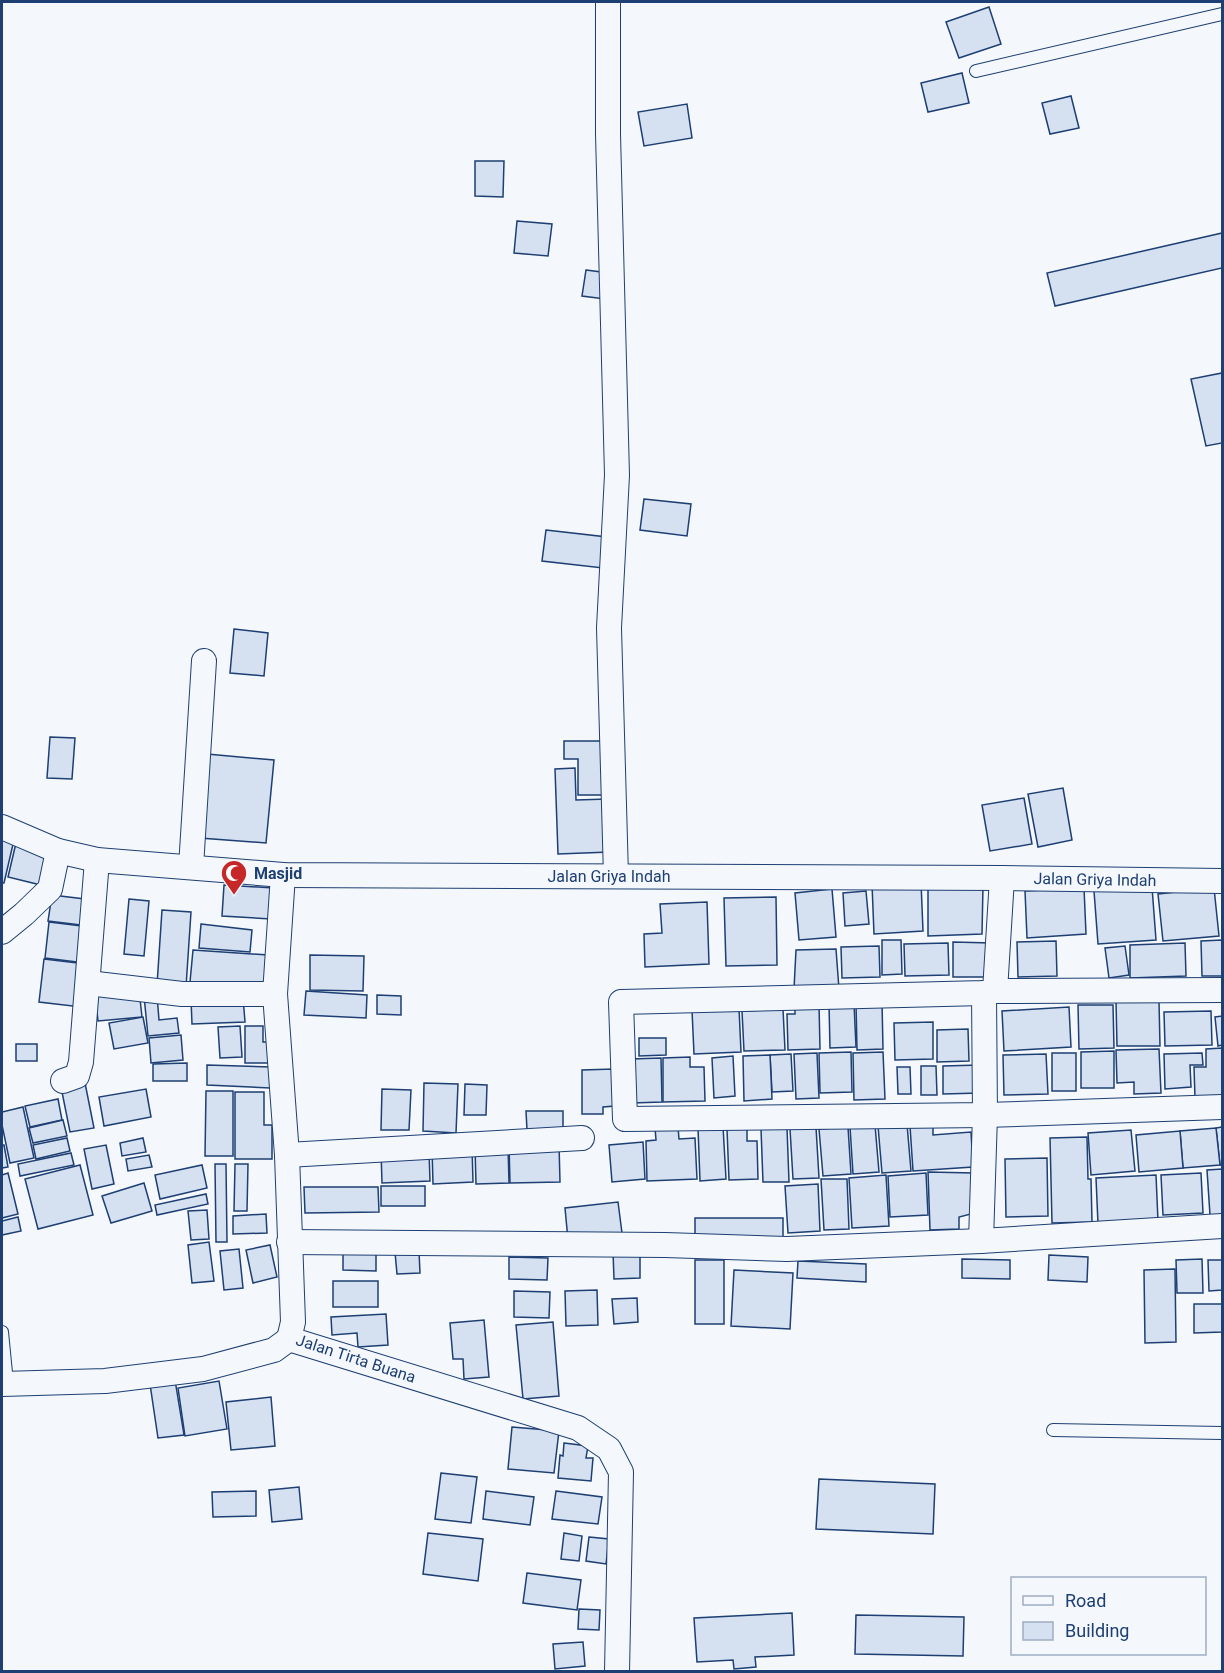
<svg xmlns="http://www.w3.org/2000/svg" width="1224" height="1673" viewBox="0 0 1224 1673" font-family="Roboto,sans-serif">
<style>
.building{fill:#d5e0f0;stroke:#1d3f73;stroke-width:1.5}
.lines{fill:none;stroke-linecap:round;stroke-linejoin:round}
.lane-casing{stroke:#1d3f73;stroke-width:14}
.street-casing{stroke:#1d3f73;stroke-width:26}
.lane{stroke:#f4f7fb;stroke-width:12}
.street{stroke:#f4f7fb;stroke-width:24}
.labels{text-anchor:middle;stroke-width:4.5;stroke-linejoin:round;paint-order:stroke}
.poi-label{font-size:16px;font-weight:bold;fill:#1d3f73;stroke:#f4f7fb;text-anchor:start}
.street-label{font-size:16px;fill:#1d3f73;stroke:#f4f7fb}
</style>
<rect width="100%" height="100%" fill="#f4f7fb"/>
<g class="building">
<polygon points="989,7 1001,44 959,58 946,22"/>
<polygon points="962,73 969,103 928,112 921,83"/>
<polygon points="1071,96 1079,128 1050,134 1042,103"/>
<polygon points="687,104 692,138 644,146 638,112"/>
<polygon points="475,161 504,161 503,197 475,196"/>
<polygon points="517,221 552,224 548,256 514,253"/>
<polygon points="1222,233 1222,268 1055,306 1047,273"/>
<polygon points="586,270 609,273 605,299 582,296"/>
<polygon points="1222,373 1222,443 1206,446 1191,379"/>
<polygon points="644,499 691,504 687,536 640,530"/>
<polygon points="546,530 607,537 603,568 542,561"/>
<polygon points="234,629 268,633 264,676 230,673"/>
<polygon points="50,737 75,738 72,779 47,778"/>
<polygon points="564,741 610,741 610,795 578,795 578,759 564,759"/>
<polygon points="207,754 274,760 266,843 200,838"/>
<polygon points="575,768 576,800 608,799 610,852 558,854 555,769"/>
<polygon points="1063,788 1072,840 1038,847 1028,794"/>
<polygon points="1024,798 1032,844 990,851 982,805"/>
<polygon points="2,837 14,840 4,883 2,883"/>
<polygon points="16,843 53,851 45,886 8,877"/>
<polygon points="921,882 923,931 874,934 872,884"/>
<polygon points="224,885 274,888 271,919 222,916"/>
<polygon points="983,886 982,934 928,936 928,887"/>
<polygon points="1152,887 1156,940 1098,944 1094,891"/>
<polygon points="1084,888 1086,934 1027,938 1025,891"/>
<polygon points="1214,888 1219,936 1163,941 1158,894"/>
<polygon points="832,889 836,937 799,940 795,893"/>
<polygon points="866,891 869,924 845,926 843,893"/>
<polygon points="52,895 93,900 89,926 48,921"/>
<polygon points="776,897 777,965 726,966 724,898"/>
<polygon points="129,899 149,901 144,956 124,954"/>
<polygon points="707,902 709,964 645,967 644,934 662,933 660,904"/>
<polygon points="162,910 191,912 186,987 157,985"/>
<polygon points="49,922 90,927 85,963 45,958"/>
<polygon points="201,924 252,930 250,952 199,948"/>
<polygon points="882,940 901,940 902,974 882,975"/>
<polygon points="1222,940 1222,976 1202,976 1201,941"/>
<polygon points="1056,941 1057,976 1018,977 1017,942"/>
<polygon points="953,942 991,943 991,977 953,977"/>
<polygon points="948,943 949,975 905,976 904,944"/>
<polygon points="1185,943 1186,976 1130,978 1130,945"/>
<polygon points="879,946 880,977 842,978 841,947"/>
<polygon points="1125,946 1129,975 1109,978 1105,948"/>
<polygon points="836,949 839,989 794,989 796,950"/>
<polygon points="193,950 268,955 266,988 190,982"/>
<polygon points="310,955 364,956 363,991 310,990"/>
<polygon points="44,959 86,964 81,1007 39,1002"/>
<polygon points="139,990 142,1017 98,1021 95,994"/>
<polygon points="306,991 367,995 366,1018 304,1015"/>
<polygon points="157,995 159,1020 177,1018 179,1033 148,1036 144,996"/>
<polygon points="377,995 401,996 401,1015 377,1014"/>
<polygon points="243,997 245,1022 192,1024 191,999"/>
<polygon points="1116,1001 1159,1001 1160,1046 1117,1046"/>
<polygon points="882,1002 883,1049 857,1050 856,1003"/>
<polygon points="854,1003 856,1047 830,1048 829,1004"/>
<polygon points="819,1004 820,1049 788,1050 787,1014 795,1014 795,1005"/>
<polygon points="1078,1005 1113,1005 1114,1048 1079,1049"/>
<polygon points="1069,1007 1071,1047 1004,1051 1002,1011"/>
<polygon points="739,1008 741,1052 694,1054 692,1010"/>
<polygon points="783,1009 785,1050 744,1051 742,1011"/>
<polygon points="1211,1011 1212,1045 1165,1046 1164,1012"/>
<polygon points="1222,1016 1222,1045 1218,1046 1215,1017"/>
<polygon points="143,1017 148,1043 114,1049 109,1023"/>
<polygon points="933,1022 933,1059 895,1060 894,1023"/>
<polygon points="240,1026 242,1057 220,1058 218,1027"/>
<polygon points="245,1026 263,1026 263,1042 268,1042 269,1063 245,1063"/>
<polygon points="968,1029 969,1061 937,1062 937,1030"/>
<polygon points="181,1035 183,1060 151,1063 149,1038"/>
<polygon points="639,1038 666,1038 666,1055 639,1056"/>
<rect x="16" y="1044" width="21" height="17"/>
<polygon points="1222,1048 1222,1097 1195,1098 1194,1067 1206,1067 1206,1049"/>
<polygon points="1159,1049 1161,1093 1134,1094 1134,1082 1117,1083 1116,1050"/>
<polygon points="1114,1051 1114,1088 1081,1088 1081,1052"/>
<polygon points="851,1052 852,1092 820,1093 819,1053"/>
<polygon points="883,1052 885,1099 854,1100 853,1053"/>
<polygon points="817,1053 819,1098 796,1099 794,1054"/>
<rect x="1052" y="1053" width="24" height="38"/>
<polygon points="1202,1053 1203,1065 1190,1065 1191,1087 1165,1089 1164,1054"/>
<polygon points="791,1054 793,1091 772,1092 770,1055"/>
<polygon points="1046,1054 1048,1094 1004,1095 1003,1055"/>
<polygon points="770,1055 772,1099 744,1101 743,1056"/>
<polygon points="733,1056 735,1096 714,1098 712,1058"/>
<polygon points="690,1057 690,1067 704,1067 705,1101 663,1102 663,1058"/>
<polygon points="661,1058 662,1102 632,1103 631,1059"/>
<polygon points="187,1063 187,1081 153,1081 153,1064"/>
<polygon points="207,1065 271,1067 270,1088 207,1085"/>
<polygon points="980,1065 980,1093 943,1094 943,1066"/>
<polygon points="921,1066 936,1066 937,1095 921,1095"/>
<polygon points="897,1067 910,1067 911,1094 898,1094"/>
<polygon points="614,1069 615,1106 603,1107 603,1114 582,1114 582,1070"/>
<polygon points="85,1083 94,1128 70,1132 61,1087"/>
<polygon points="424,1083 458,1084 456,1133 423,1131"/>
<polygon points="465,1084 487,1085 486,1115 464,1115"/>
<polygon points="146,1089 151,1117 104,1126 99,1097"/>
<polygon points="382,1089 411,1090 409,1130 381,1130"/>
<polygon points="206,1091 233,1091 233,1156 205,1156"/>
<polygon points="235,1092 264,1092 264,1125 272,1125 272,1159 235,1159"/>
<polygon points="58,1099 62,1120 30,1127 25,1106"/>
<polygon points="23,1107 34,1158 10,1163 2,1125 2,1112"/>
<polygon points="526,1111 563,1111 563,1129 527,1130"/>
<polygon points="63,1120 67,1136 33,1143 29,1128"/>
<polygon points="907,1124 911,1171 882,1173 878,1126"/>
<polygon points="875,1125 879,1172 853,1174 850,1127"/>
<polygon points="933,1125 933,1135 971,1132 973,1167 913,1171 910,1126"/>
<polygon points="723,1126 726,1179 700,1181 698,1128"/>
<polygon points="678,1127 679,1139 695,1138 697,1179 647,1181 646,1141 656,1140 655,1128"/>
<polygon points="816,1127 819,1178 793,1179 790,1129"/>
<polygon points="848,1127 851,1174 823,1176 819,1129"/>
<polygon points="1222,1127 1222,1165 1220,1165 1216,1128"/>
<polygon points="747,1128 747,1141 757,1141 758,1179 729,1180 727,1129"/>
<polygon points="787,1128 789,1182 763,1182 761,1129"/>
<polygon points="1216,1128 1220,1165 1183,1168 1180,1131"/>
<polygon points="1131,1130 1135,1171 1091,1175 1088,1133"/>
<polygon points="1180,1131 1183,1168 1139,1172 1136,1135"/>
<polygon points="1087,1137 1088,1179 1091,1179 1092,1222 1052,1223 1050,1138"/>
<polygon points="67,1138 70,1151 36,1159 33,1145"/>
<polygon points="143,1138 146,1152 122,1156 120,1143"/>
<polygon points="643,1142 645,1179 612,1182 609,1145"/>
<polygon points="559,1144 560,1182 510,1183 509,1145"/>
<polygon points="2,1145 4,1145 8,1167 2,1168"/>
<polygon points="106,1145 114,1184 92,1189 84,1149"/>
<polygon points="508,1146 509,1183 476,1184 475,1147"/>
<polygon points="472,1147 473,1182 433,1184 432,1149"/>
<polygon points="429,1151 430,1181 382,1183 381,1152"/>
<polygon points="71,1153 74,1165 20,1176 18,1164"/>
<polygon points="149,1155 152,1167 128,1171 126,1159"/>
<polygon points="1047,1158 1048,1216 1006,1217 1005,1159"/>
<polygon points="215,1164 226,1164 227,1242 216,1242"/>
<polygon points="235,1164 248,1164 247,1211 234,1211"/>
<polygon points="80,1165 93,1215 38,1229 25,1179"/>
<polygon points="202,1165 207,1188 160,1199 155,1175"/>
<polygon points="1222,1169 1222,1215 1210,1215 1207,1170"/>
<polygon points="928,1172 974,1173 971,1214 959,1217 959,1229 930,1230"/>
<polygon points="8,1173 18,1214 2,1218 2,1175"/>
<polygon points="926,1173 928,1215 890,1217 888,1176"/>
<polygon points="1201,1173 1203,1213 1163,1215 1161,1175"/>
<polygon points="886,1175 889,1226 852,1228 849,1178"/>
<polygon points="1156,1175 1158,1221 1098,1224 1096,1178"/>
<polygon points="821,1179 847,1179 849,1229 824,1230"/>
<polygon points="144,1183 152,1211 111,1223 102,1196"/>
<polygon points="818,1184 820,1231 788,1233 785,1186"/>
<rect x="381" y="1186" width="44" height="20"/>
<polygon points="304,1187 378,1187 379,1212 305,1213"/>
<polygon points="206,1194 208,1204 157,1215 155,1205"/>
<polygon points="618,1202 622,1233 568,1240 565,1208"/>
<polygon points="207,1210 209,1239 191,1240 188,1211"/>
<polygon points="266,1214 267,1233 233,1234 233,1216"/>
<polygon points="18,1217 21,1231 2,1235 2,1221"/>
<polygon points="695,1218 783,1218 783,1239 695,1238"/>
<polygon points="209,1242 214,1281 192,1283 188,1245"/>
<polygon points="270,1245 277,1277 253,1283 246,1250"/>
<polygon points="239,1249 243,1288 224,1290 220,1251"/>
<polygon points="343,1249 376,1249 376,1271 343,1270"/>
<polygon points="419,1251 420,1273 397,1274 395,1252"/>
<polygon points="613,1252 640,1252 640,1278 614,1279"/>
<polygon points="1049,1255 1088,1257 1087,1282 1048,1280"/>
<polygon points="509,1257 548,1258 547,1280 509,1279"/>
<polygon points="962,1259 1010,1260 1010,1279 962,1278"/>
<polygon points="1202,1259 1203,1293 1177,1293 1176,1260"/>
<rect x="695" y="1260" width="29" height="64"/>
<polygon points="1208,1260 1222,1260 1222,1290 1209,1291"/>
<polygon points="798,1261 866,1264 866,1282 797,1278"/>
<polygon points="1175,1269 1176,1342 1145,1343 1144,1270"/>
<polygon points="734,1270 793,1273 790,1329 731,1326"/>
<rect x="333" y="1281" width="45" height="26"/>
<polygon points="597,1290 598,1325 566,1326 565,1291"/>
<polygon points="514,1291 550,1292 549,1318 514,1317"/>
<polygon points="637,1298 638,1322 614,1324 612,1299"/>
<polygon points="1194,1304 1222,1304 1222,1332 1194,1333"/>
<polygon points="386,1314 388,1345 358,1347 357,1333 332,1335 331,1317"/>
<polygon points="484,1320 489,1377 464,1379 463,1359 453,1359 450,1323"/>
<polygon points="553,1322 559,1396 523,1399 516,1325"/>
<polygon points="175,1380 184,1435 158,1438 150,1384"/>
<polygon points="219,1381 227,1429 185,1436 178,1388"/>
<polygon points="271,1397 275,1446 231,1450 226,1402"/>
<polygon points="512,1427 559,1431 554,1473 508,1469"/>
<polygon points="564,1443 588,1446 586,1458 593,1458 591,1481 558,1478 560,1455 563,1456"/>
<polygon points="441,1473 477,1477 471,1523 435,1519"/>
<polygon points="819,1479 935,1484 933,1534 816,1529"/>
<polygon points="299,1487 302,1519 272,1522 269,1490"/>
<polygon points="256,1491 256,1516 213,1517 212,1492"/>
<polygon points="486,1491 534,1497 530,1525 483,1519"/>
<polygon points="556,1491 602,1497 598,1524 552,1519"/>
<polygon points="428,1533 483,1539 478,1581 423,1574"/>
<polygon points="564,1533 582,1536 579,1561 561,1559"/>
<polygon points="589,1537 609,1539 606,1564 586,1561"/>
<polygon points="527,1573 581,1580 577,1610 523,1603"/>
<polygon points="579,1609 600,1610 599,1630 578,1629"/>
<polygon points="792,1613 794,1655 755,1657 756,1667 734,1669 733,1660 697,1662 694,1618"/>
<polygon points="856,1615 964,1617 963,1656 855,1654"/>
<polygon points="583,1642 585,1666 555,1669 553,1644"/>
</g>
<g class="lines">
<g class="lane-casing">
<g id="lane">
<polyline points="976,71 1222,14"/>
<polyline points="2,1332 7,1383"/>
<polyline points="1053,1430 1222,1433"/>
</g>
</g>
<g class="street-casing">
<g id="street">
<polyline points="608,2 608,134 617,475 609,628 616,876"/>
<polyline points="2,827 58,851 97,860 283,875 1002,878 1222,881"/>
<polyline points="191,867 204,661"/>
<polyline points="283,875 275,994 287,1155 293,1322 289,1339 578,1428 609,1449 621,1472 617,1672"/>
<polyline points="2,932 24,914 50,889 58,851"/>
<polyline points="88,983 182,994 275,994"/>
<polyline points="1222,990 995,991 984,993 621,1002 625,1119 985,1115 1222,1107"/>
<polyline points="995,991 1002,878"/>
<polyline points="63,1081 77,1076 81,1062 97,860"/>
<polyline points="287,1155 582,1138"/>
<polyline points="981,1241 985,1115 984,993"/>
<polyline points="289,1242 665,1245 787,1249 981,1241 1222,1226"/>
<polyline points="2,1384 105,1381 203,1369 274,1350 289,1339"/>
</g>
</g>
<use href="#lane" class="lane"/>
<use href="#street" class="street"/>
</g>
<defs>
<g id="mosque-pin" transform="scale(1.35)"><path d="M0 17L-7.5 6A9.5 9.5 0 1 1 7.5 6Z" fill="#c62828" stroke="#f4f7fb"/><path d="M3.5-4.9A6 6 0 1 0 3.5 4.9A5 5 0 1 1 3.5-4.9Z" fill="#fff"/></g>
</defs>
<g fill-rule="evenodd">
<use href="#mosque-pin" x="234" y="873"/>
</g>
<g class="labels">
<g class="poi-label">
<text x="254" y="879">Masjid</text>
</g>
<g class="street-label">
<text x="609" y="882">Jalan Griya Indah</text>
<text transform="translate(1095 879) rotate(1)" y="6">Jalan Griya Indah</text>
<text transform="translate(356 1358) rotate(18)" y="6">Jalan Tirta Buana</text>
</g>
</g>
<rect width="1224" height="1673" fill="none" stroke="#1d3f73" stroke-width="6"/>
<rect x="1011" y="1577" width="195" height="78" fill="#f4f7fb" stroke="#9eadc5" stroke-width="1.5"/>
<rect x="1023" y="1596" width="30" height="9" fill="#f4f7fb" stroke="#9eadc5" stroke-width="1.5"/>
<text x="1065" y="1607" font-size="18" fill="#1d3f73">Road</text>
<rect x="1023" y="1622" width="30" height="18" fill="#d5e0f0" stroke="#9eadc5" stroke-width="1.5"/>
<text x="1065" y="1637" font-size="18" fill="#1d3f73">Building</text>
</svg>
